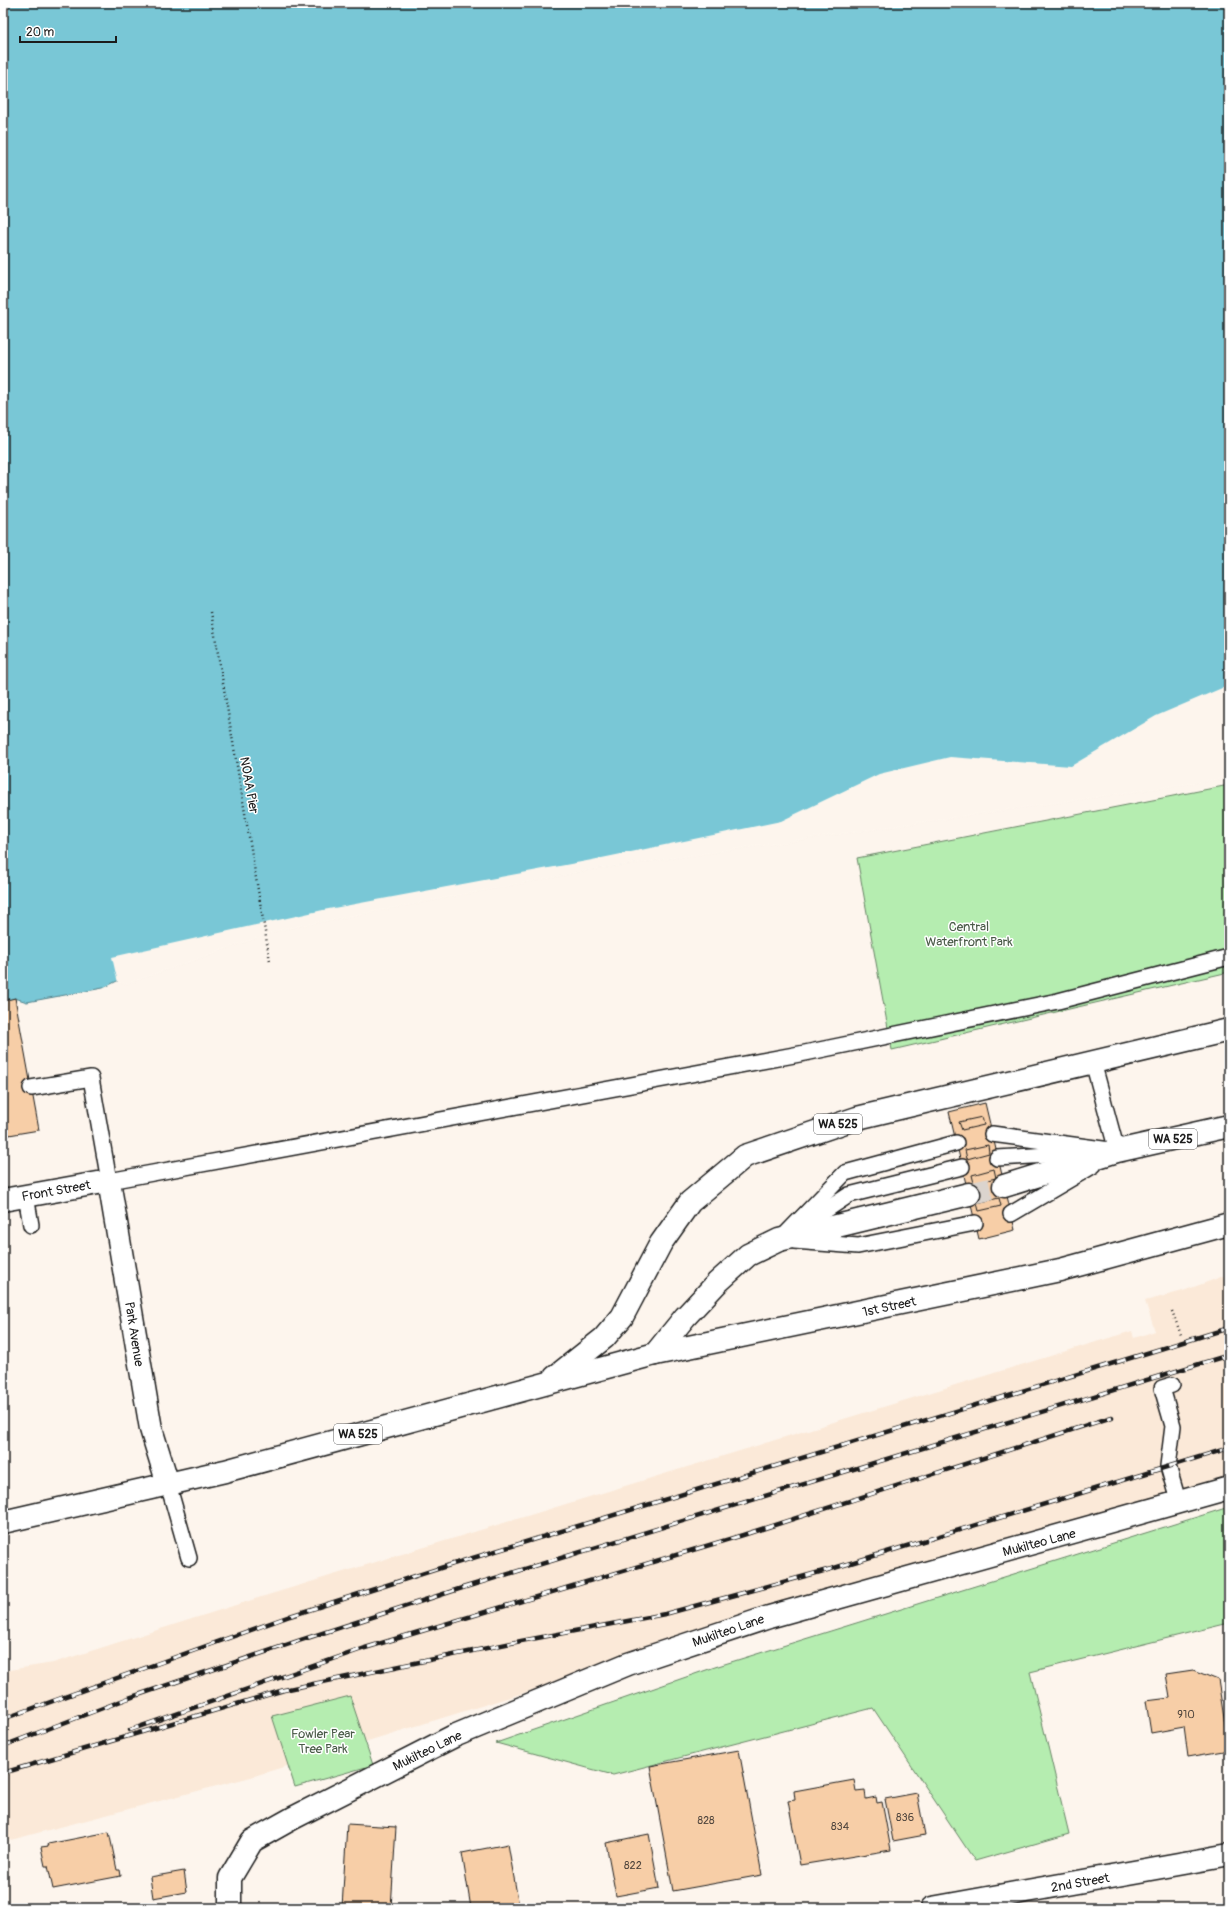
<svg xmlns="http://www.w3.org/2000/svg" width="1232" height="1911" viewBox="0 0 1232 1911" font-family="Pangolin,sans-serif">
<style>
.built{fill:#fbe9d8}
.green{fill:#b5edb0;stroke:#688466}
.water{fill:#79c7d6;stroke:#54838c}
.pier{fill:#fdf5ed}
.building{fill:#f7cea7;stroke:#1c1c1c}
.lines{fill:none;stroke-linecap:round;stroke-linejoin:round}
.primary-tunnel{stroke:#dbd4ce;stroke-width:22;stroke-dasharray:22 11;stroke-linecap:butt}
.service-casing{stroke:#1c1c1c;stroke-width:18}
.minor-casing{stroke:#1c1c1c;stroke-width:25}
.primary-casing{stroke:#1c1c1c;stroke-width:25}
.path{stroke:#1c1c1c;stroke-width:2.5;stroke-dasharray:1 3;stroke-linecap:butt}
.service{stroke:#fff;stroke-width:15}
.minor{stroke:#fff;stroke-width:22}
.primary{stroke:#fff;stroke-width:22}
.rail-casing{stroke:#1c1c1c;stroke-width:4.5}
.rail{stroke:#fff;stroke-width:3;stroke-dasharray:9;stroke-linecap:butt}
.labels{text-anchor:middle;stroke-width:3;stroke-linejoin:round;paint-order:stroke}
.number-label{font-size:11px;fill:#53483f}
.shield{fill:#fff;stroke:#606060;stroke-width:1}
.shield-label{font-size:12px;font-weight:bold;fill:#1c1c1c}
.street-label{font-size:13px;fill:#1c1c1c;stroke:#fff}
.park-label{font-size:13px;fill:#4a5b48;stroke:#fff}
</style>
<rect width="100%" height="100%" fill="#fdf5ed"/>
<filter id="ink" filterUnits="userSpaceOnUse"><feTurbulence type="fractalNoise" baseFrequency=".025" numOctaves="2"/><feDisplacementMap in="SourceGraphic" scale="8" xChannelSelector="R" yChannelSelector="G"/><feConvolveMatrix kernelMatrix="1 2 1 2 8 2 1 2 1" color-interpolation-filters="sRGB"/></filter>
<g filter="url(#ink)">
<polygon class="built" points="1229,1274 1229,1475 251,1777 3,1842 3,1671 53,1663 258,1598 1132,1331 1134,1338 1155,1331 1145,1301 1183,1291"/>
<g class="green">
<polygon points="1229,785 1229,972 892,1050 857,858"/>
<polygon points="1229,1507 1229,1623 1030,1672 1069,1834 975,1861 873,1708 613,1775 496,1743 715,1667"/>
<polygon points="350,1696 373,1765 295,1787 272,1716"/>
</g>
<polygon class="water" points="3,3 1229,3 1229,776 591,869 280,928 126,982 117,981 103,988 27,1002 15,998 3,1003"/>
<polygon class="pier" points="1229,685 1229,778 592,870 280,930 127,984 118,983 112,957 323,910 592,860 781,821 879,774 950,757 1071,766 1156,716"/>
<g class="building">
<polygon points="15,998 39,1130 3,1136 3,1001"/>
<polygon points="985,1103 1015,1230 979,1239 949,1112"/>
<polygon points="982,1117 984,1125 962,1130 959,1122"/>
<polygon points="988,1145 989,1153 967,1159 965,1150"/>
<polygon points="994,1169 996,1178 974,1183 972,1175"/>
<polygon points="999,1198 1001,1206 979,1211 977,1203"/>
<polygon points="1193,1670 1218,1680 1229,1750 1188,1757 1184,1727 1151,1733 1146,1701 1170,1698 1166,1674"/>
<polygon points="739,1750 762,1875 673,1891 650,1766"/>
<polygon points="854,1780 856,1791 865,1790 866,1799 876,1797 877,1803 882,1802 891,1850 800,1865 788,1801 795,1800 794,1791"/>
<polygon points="917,1793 925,1835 893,1841 885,1799"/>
<polygon points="347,1824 396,1827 391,1908 342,1908"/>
<polygon points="109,1832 117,1870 120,1870 121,1876 53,1889 48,1866 45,1866 41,1847 49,1846 48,1844"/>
<polygon points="649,1834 659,1888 616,1896 606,1843"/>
<polygon points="508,1844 519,1906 507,1908 471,1908 462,1853"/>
<polygon points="184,1871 187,1892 153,1898 150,1877"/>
</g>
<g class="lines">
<polyline class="primary-tunnel" points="969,1194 1004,1186"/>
<g class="service-casing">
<g id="service">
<polyline points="1093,1062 1117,1151"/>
<polyline points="31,1088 91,1078 109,1181 805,1053 1058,1001 1229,957"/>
<polyline points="992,1134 1110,1150"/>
<polyline points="997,1158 1082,1153"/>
<polyline points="26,1196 31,1225"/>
<polyline points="1011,1214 1094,1165"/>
<polyline points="802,1226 849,1195 962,1167"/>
<polyline points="780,1240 845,1173 956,1143"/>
<polyline points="794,1241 858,1246 975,1223"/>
<polyline points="1172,1385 1162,1388 1173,1426 1168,1466 1179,1504"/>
<polyline points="168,1484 189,1558"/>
</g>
</g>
<g class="minor-casing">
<g id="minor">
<polyline points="3,1200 109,1181 151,1429 168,1484"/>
<polyline points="655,1354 1060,1270 1229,1224"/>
<polyline points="230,1908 230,1878 252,1841 293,1818 454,1736 628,1664 769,1617 1229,1488"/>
<polyline points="932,1908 1229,1855"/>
</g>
</g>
<g class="primary-casing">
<g id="primary">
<polyline points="1004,1186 1117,1151 1229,1126"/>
<polyline points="555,1377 604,1338 622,1317 661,1243 690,1202 745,1156 857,1118 1229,1030"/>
<polyline points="3,1522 225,1471 655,1354 685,1317 717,1283 748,1255 779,1240 969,1194"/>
</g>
</g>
<g class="path">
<polyline points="211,612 270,961"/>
<polyline points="1172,1311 1181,1335"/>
</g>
<use href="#service" class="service"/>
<use href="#minor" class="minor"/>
<use href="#primary" class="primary"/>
<g class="rail-casing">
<g id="rail">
<polyline points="3,1719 290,1616 453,1564 1229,1328"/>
<polyline points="130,1730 365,1648 743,1535 1112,1417"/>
<polyline points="3,1746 129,1698 301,1640 459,1589 1229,1355"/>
<polyline points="3,1773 284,1690 521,1641 665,1614 831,1569 1229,1448"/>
</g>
</g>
<use href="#rail" class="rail"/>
</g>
</g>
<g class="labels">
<g class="number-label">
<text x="1186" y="1718">910</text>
<text x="905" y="1821">836</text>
<text x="706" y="1824">828</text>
<text x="840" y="1830">834</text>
<text x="633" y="1869">822</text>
</g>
<g class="shield">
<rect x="814" y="1114" width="48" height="20" rx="3"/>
<rect x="1149" y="1129" width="48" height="20" rx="3"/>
<rect x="334" y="1424" width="48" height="20" rx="3"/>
</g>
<g class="shield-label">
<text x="838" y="1128">WA 525</text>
<text x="1173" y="1143">WA 525</text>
<text x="358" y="1438">WA 525</text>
</g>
<g class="street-label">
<text transform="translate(250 785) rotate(80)" y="5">NOAA Pier</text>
<text transform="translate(56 1190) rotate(-10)" y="5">Front Street</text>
<text transform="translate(889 1306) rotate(-12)" y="5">1st Street</text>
<text transform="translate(135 1334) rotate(81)" y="5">Park Avenue</text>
<text transform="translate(1039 1542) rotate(-15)" y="5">Mukilteo Lane</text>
<text transform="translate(728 1630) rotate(-19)" y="5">Mukilteo Lane</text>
<text transform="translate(427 1750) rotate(-26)" y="5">Mukilteo Lane</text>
<text transform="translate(1080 1882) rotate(-10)" y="5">2nd Street</text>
</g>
<g class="park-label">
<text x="969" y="931">Central<tspan x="969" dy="15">Waterfront Park</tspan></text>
<text x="323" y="1738">Fowler Pear<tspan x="323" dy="15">Tree Park</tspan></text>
</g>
</g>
<rect width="1232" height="1911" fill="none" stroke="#fff" stroke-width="16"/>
<rect x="8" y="8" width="1216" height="1895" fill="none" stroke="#1c1c1c" stroke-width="1.5" filter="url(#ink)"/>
<path d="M20 36v6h96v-6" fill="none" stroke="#1c1c1c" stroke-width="2"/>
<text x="26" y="36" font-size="12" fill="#1c1c1c" stroke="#ffffff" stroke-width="3" paint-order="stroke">20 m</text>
</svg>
